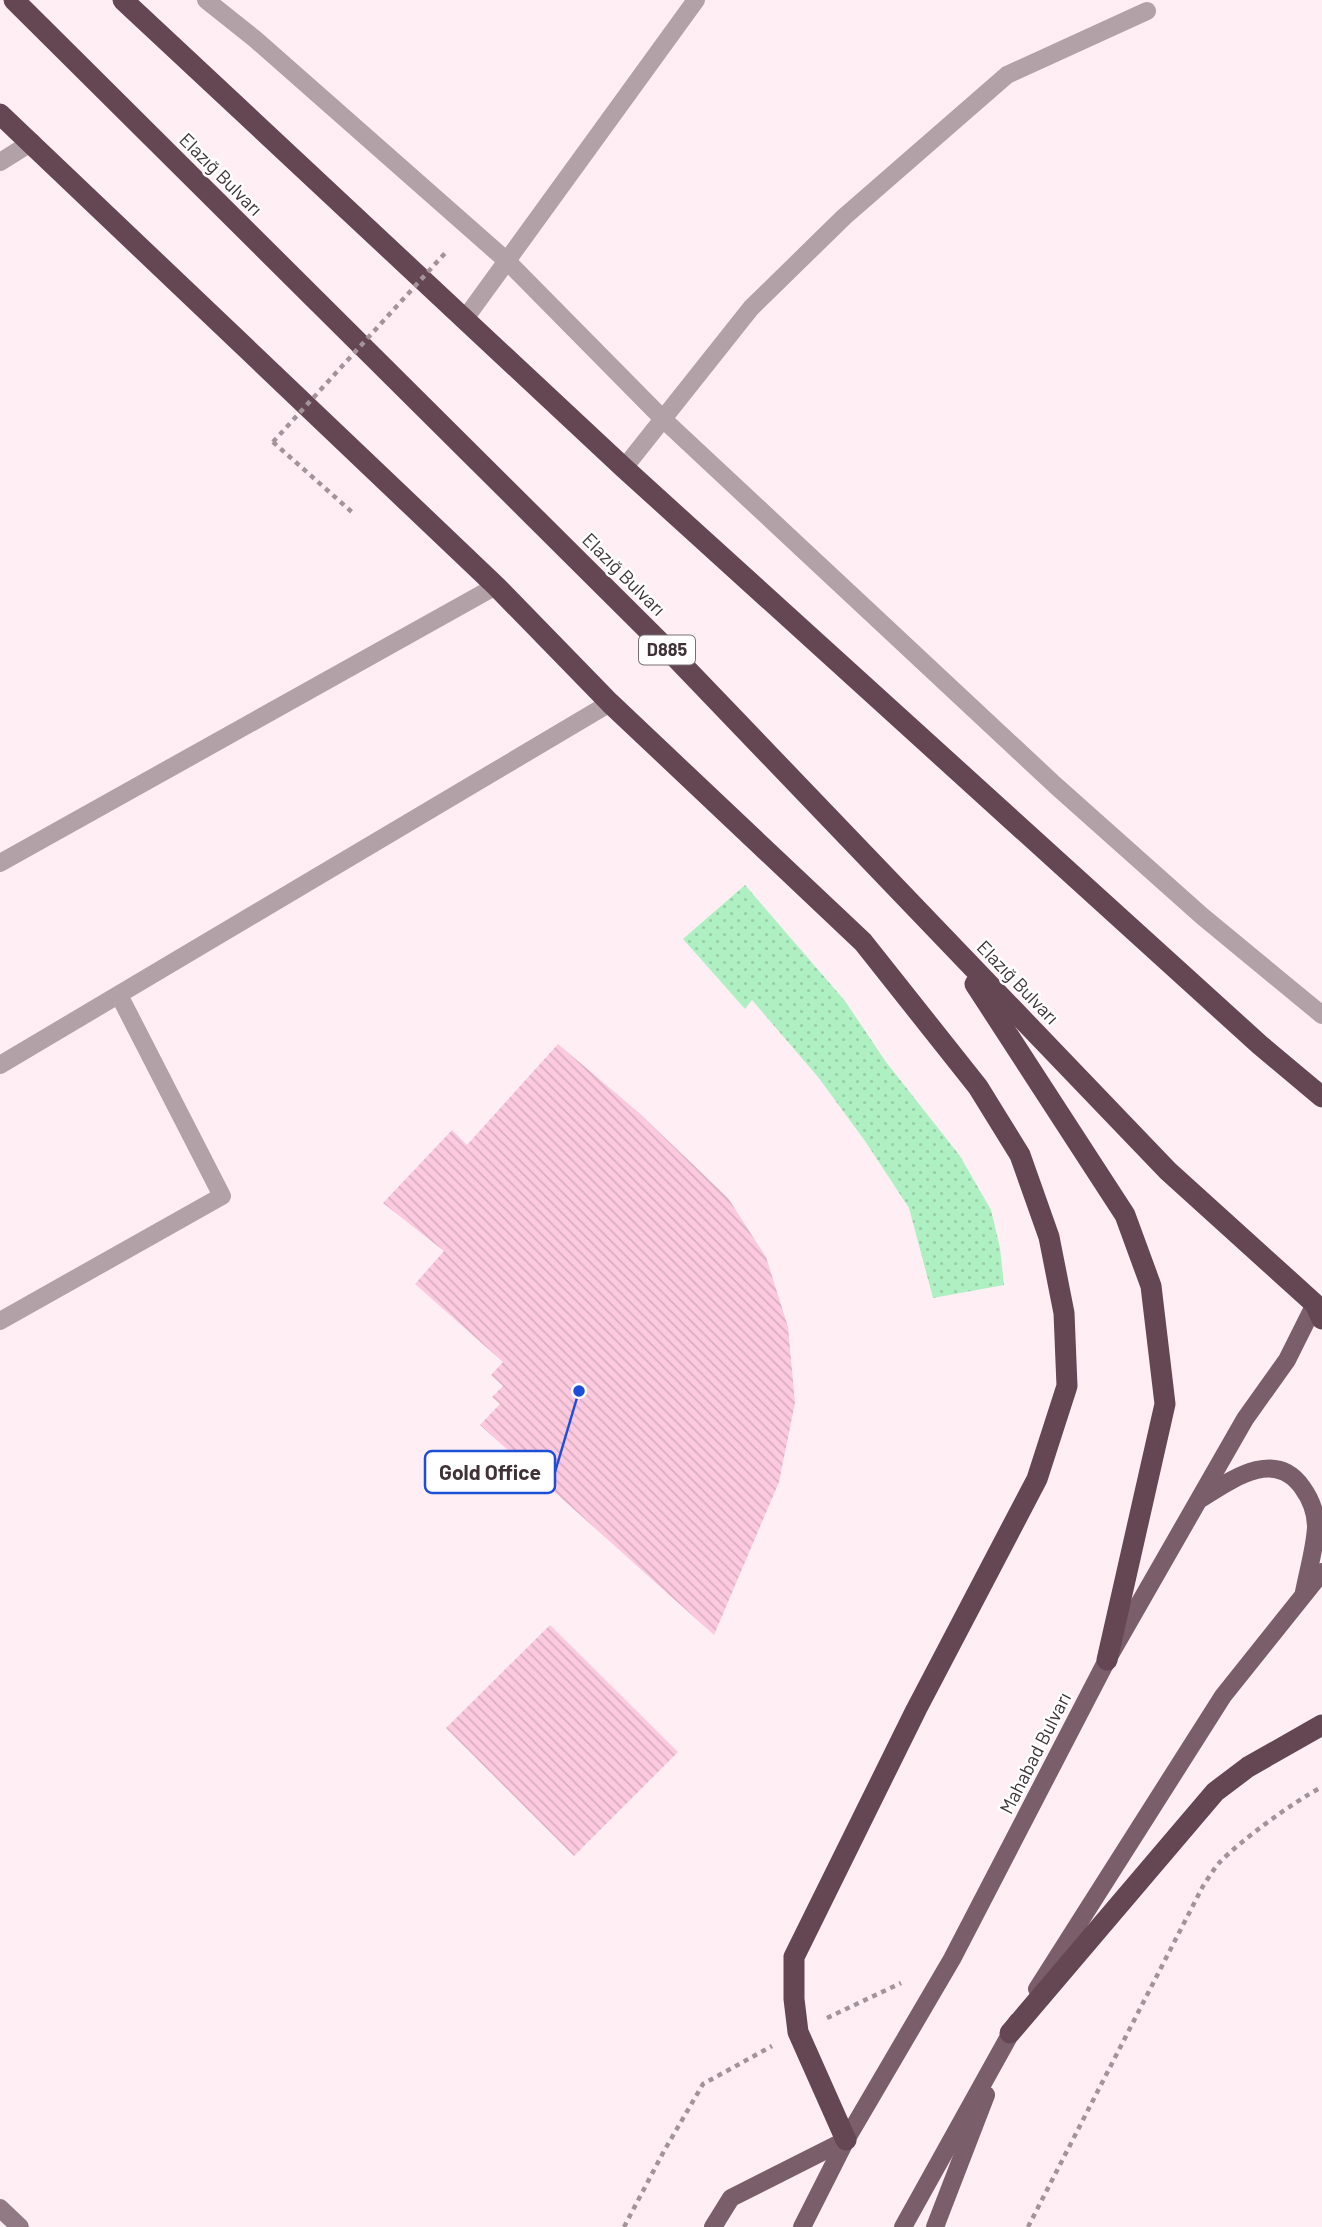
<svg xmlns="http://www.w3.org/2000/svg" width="1322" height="2227" viewBox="0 0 1322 2227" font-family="Barlow,sans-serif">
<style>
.grass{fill:url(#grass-dots)}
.building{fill:url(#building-back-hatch)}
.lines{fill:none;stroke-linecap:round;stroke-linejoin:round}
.path{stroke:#a3949a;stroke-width:4.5;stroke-dasharray:5 5;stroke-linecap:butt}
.lane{stroke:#b2a2a8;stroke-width:18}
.street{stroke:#b2a2a8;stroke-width:18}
.secondary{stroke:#917a84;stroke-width:18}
.primary{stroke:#7a5e6a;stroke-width:18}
.highway{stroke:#654754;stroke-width:21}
.path-bridge{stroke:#a3949a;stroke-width:4.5;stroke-dasharray:5 5;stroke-linecap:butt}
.labels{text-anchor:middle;stroke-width:5;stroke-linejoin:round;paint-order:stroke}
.shield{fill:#fff;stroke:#7a7074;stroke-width:2}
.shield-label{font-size:18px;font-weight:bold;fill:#413238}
.street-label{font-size:19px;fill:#413238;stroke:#fff}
.leader{fill:none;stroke:#1d4ed8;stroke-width:2.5}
.callout-dot{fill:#1d4ed8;stroke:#fff;stroke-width:2.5}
.callout{fill:#fff;stroke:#1d4ed8;stroke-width:2.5}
.callout-label{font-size:21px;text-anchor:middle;font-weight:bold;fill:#413238}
</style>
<defs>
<pattern id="grass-dots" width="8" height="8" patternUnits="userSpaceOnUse" patternTransform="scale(1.75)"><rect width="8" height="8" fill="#aef0c2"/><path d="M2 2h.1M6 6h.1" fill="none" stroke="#97cea7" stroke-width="1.8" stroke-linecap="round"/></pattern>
<pattern id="building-back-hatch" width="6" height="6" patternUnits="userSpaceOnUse" patternTransform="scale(1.75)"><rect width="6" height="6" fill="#fcc9df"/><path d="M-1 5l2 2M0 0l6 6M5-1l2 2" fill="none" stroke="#d9adc0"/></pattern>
</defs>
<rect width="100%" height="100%" fill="#ffeff5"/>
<polygon class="grass" points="745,885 845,1001 886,1062 960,1156 991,1210 1000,1248 1004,1285 933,1298 909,1208 865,1141 818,1077 752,1000 745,1009 683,939"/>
<g class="building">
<polygon points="558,1044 638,1112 728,1198 766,1257 788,1327 795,1403 779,1482 714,1635 480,1425 500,1404 492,1397 503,1386 491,1375 503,1362 415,1284 444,1251 383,1203 452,1130 467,1145"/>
<polygon points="550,1625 678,1752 574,1856 446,1728"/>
</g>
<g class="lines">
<g class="path">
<polyline points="273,442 353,513"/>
<polyline points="827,2018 901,1983"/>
<polyline points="624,2227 664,2151 703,2084 772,2046"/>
<path d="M1028,2227L1203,1886C1208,1879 1213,1870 1219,1863C1241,1840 1293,1802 1322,1787"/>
</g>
<g class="lane">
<polyline points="206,0 255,39 507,261 663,419 1055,785 1202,916 1322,1015"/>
<polyline points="624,468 751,308 844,217 1007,75 1147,11"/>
</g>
<g class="street">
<polyline points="0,162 32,142"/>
<polyline points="464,320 696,0"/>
<polyline points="0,863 496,586"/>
<polyline points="0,1065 610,703"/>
<polyline points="0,1321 222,1196 119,995"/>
</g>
<polyline class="secondary" points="0,2208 20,2227"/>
<g class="primary">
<path d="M1202,1498C1231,1480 1275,1448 1302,1487C1310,1498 1316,1513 1316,1527C1315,1548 1308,1571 1304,1592"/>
<polyline points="1037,1989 1223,1696 1322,1572"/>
<polyline points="713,2227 731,2198 846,2140"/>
<polyline points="802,2227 846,2140 952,1959 1107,1660 1245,1419 1287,1360 1315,1304"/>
<polyline points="903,2227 1017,2022"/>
<polyline points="935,2227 986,2095"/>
</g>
<g class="highway">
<polyline points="14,0 676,658 1168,1171 1315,1304 1322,1319"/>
<polyline points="123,0 624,468 1260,1045 1322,1097"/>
<polyline points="0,114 496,586 610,703 863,942 978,1087 1020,1155 1049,1237 1064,1313 1067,1386 1037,1479 916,1710 794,1957 794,1999 798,2032 846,2140"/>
<polyline points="975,984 1125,1215 1151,1286 1165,1404 1107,1660"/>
<polyline points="1010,2033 1215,1792 1248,1767 1322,1725"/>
</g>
<polyline class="path-bridge" points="273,442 447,251"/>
</g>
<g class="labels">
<rect class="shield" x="639" y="635.5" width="56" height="29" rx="5"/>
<g class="shield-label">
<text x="667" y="656">D885</text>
</g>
<g class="street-label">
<text transform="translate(221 174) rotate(45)" y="7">Elazığ Bulvarı</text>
<text transform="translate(624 574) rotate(45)" y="7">Elazığ Bulvarı</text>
<text transform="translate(1018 982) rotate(46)" y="7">Elazığ Bulvarı</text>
<text transform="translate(1035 1753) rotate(-63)" y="7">Mahabad Bulvarı</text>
</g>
</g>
<path class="leader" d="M579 1391L555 1472"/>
<circle class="callout-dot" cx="579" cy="1391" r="7"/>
<rect class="callout" x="425" y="1451" width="130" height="42" rx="7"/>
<g class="callout-label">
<text x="490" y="1480">Gold Office</text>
</g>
</svg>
